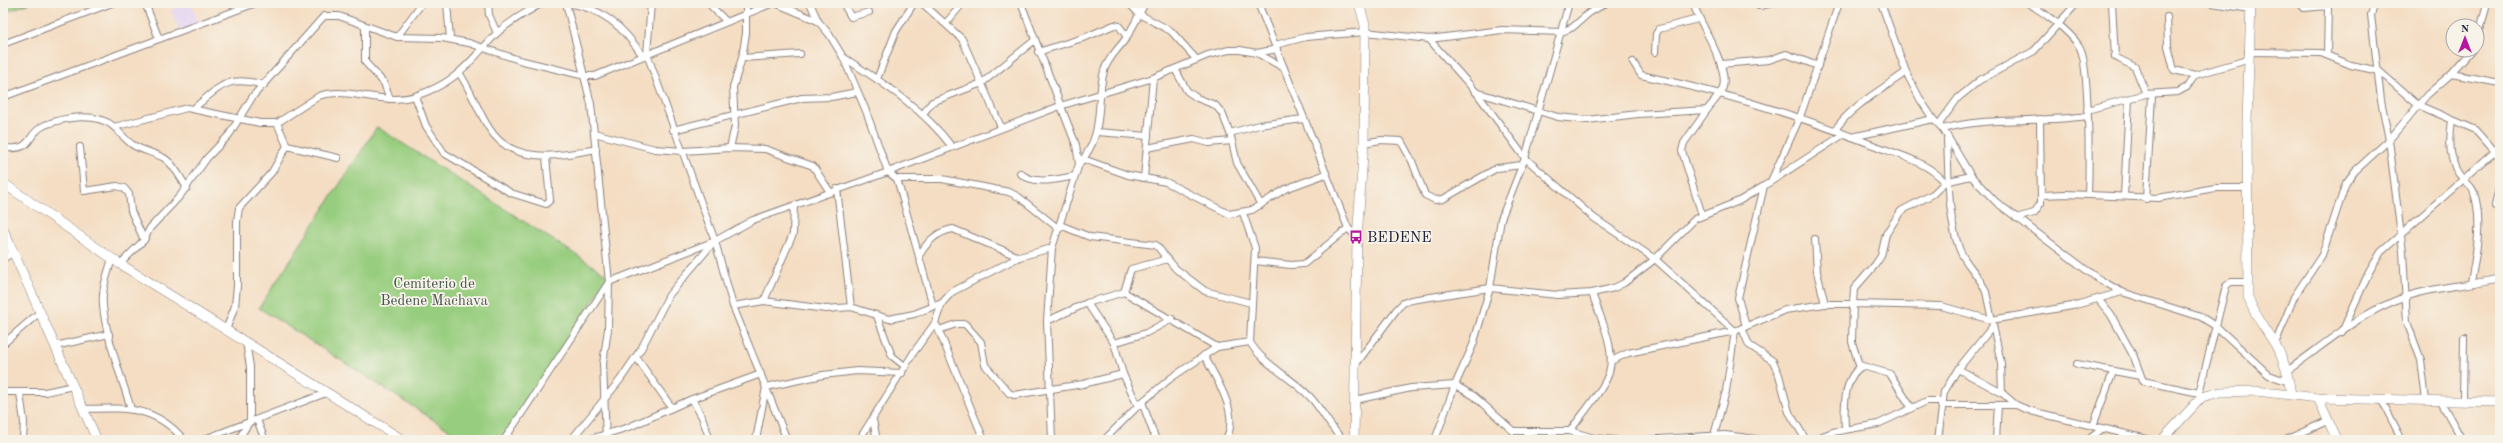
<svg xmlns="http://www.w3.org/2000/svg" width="2503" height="443" viewBox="0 0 2503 443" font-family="'Old Standard TT',serif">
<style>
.built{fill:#e3d3f2}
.green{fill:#97cd7e;stroke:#5c785c}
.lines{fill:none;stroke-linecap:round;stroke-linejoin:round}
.street-casing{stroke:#8b807e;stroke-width:8}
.secondary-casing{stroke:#8b807e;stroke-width:10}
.street{stroke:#fff;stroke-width:6}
.secondary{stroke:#fff;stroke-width:9}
.labels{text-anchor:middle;stroke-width:3.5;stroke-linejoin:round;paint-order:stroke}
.poi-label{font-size:15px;fill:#22223b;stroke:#f7f3e8;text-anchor:start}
.park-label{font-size:15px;fill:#45554f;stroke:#f7f3e8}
</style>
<rect width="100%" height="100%" fill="#f7f3e8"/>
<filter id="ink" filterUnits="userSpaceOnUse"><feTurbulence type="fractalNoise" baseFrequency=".025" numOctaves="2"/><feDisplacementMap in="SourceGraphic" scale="8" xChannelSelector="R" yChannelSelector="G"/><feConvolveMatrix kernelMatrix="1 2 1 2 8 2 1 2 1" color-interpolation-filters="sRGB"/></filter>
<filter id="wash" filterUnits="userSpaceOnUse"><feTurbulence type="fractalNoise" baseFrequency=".012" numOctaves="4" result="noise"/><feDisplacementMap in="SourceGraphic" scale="16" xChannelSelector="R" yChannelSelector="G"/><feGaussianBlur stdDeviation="0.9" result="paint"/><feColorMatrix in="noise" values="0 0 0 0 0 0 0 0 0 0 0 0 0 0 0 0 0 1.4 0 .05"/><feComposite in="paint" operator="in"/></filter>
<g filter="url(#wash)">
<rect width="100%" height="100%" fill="#f4ddc2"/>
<polygon class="built" points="191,3 199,24 179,31 171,10"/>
<g class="green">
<polygon points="3,3 30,3 3,13"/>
<polygon points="377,127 609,276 503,440 465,440 259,308"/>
</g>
</g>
<g filter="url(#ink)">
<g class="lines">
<g class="street-casing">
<g id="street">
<polyline points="145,3 159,39"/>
<polyline points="447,3 450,39"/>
<polyline points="488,3 489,15 497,33"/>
<polyline points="566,3 591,104 609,282 608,329 603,364 606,440"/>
<path d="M566,3C602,7 623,27 643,56"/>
<polyline points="651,3 647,54 715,241 733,306 787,440"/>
<polyline points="708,3 727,22"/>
<polyline points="775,3 818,21"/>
<polyline points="810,3 818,21 829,34 843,57 866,111 888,172 897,179 942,179 1009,192 1019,197 1059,229"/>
<polyline points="843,3 851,17 869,12"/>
<polyline points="922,3 962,39 1001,127"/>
<polyline points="1021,3 1076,145 1079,164"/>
<polyline points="1129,3 1139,14 1171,31 1196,59"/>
<polyline points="1258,3 1348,228 1357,238"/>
<polyline points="1881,3 1906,72 1920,99 1933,119 1943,129 1971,176 1996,202 2097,278 2122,292 2201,317 2217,327 2269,375 2289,382"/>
<path d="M2028,3C2043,12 2070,31 2079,46C2090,62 2089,170 2088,195"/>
<polyline points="2112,3 2115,57 2135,67 2146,94"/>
<polyline points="2212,3 2251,9"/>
<polyline points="2299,3 2303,8 2328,6 2327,55"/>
<polyline points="2375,3 2371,15 2381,100 2389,140 2403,252 2407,322 2421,360 2426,400"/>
<polyline points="1759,6 1774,3"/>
<polyline points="2167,17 2168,46 2174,70 2195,75"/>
<polyline points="946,23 963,3"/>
<polyline points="365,27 365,62 384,83 390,99"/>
<polyline points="397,37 422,3"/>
<polyline points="1429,39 1476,92 1525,158 1594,218 1655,259 1735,331"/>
<polyline points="2477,42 2487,3"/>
<polyline points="3,44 112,3"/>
<polyline points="1275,45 1306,37 1365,32 1429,39 1502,30 1562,32 1573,27 1589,13 1606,3"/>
<polyline points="1038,52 1086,37 1114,25 1119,26 1127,37"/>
<polyline points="1655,52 1656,34 1659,29 1698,19"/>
<polyline points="2248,52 2321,53 2351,65 2379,71 2418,105 2476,130 2500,157"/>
<polyline points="1257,53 1277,49"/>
<path d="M843,57C883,83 923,108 952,147"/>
<polyline points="742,58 800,54"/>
<path d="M1633,62L1641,75C1721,92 1798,115 1873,145C1899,155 1926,161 1945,182"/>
<polyline points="1721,64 1769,60 1786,54 1818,66"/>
<polyline points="1175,69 1187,91 1197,98 1215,105 1222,113 1230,133 1237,163 1261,205"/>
<path d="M460,74C471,91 478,111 489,128C512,166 560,156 596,149"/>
<polyline points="2451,74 2500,83"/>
<polyline points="877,79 896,31 914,3"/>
<path d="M1476,92L1558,117L1587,120L1638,114L1707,110C1712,103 1720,96 1723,87C1729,66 1700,25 1693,3"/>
<polyline points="415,96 426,126 444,153 511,193 546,204 550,200 546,157"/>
<polyline points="3,97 256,3"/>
<path d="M194,108C222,85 227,75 264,85"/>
<polyline points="2087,110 2146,94 2178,92 2187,87 2195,75 2247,60"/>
<polyline points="923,114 932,102 982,83 1035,40"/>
<path d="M2452,120C2449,140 2448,164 2463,179C2468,184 2472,186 2474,193C2483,220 2476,255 2471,282"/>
<polyline points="1939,124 1958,98 1980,80 2034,51 2077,3"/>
<path d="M114,127L187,108L260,123H277L319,96C350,86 383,106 415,96C457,83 468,63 496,34C508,22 527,12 542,3"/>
<path d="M1943,129C1991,116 2039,123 2087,116"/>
<polyline points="673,130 802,98 831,97 857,92"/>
<path d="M1835,130C1851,106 1883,89 1906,72"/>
<polyline points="1097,132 1148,136"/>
<polyline points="594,133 655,149 683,151 730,148 765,149 813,166 830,192"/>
<polyline points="1230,133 1259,125 1303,119"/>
<polyline points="1852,137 1933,119"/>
<path d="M1947,140C1949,175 1947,214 1959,248C1965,265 1980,275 1986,292L2001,363L2002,393"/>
<polyline points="1364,143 1381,140 1401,141 1412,161 1425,195 1435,200 1443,199 1497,168 1522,165"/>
<polyline points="287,146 338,158"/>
<polyline points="80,147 84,191 117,186 124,188 129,194 131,211 144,240"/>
<path d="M3,148C36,151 24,135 45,125C65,117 96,112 113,126C120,132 125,140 133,145C143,151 155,153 164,158C174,164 181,179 187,188"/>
<polyline points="730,148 735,126 733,87 742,58 746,33 746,3"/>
<polyline points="1147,148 1194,139 1209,143 1232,141"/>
<polyline points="1083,159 1128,175 1166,182 1229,214 1252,210 1285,189 1326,174"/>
<path d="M1020,173C1034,186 1058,179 1075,176"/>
<polyline points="1144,178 1153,78"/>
<polyline points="897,179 933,306"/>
<polyline points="1772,179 1800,117 1839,3"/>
<polyline points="837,189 851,307"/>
<polyline points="2042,195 2066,194 2158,198 2215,188 2247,188"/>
<polyline points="2124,196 2129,99"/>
<polyline points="2146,199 2152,95"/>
<polyline points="2495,206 2500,184"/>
<path d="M1243,213L1255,248L1250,342C1261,363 1294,379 1311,398C1321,408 1334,434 1344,440"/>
<polyline points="1702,215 1682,151 1684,143 1707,110"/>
<polyline points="2016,218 2034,213 2041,203 2040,119"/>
<polyline points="1060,225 1090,237 1156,245 1176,269 1205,291 1251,303"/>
<polyline points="1815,239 1817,272 1825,304"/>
<path d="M919,256C927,242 936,232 953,229L1019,257"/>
<path d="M112,258C109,270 104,282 103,294C100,322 123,381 131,409"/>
<polyline points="3,259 14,252"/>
<polyline points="1255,261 1291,265 1304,264 1348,228"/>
<polyline points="120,264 144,240 150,228 180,196 207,158 229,135 253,96 324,16 339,16 397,37 442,38 469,43 519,60 585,76 595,76 773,3"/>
<polyline points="1124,292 1131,269 1168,259"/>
<polyline points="2098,299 2111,315 2134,357 2143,381 2199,393 2202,397"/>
<polyline points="764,301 793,234 794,206"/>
<polyline points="1087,303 1114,343 1123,374 1138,406"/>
<polyline points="733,306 764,301 826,309 851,307 889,319 914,314 942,303"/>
<polyline points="877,316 892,356 906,367"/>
<polyline points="1047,321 1087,303 1124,292 1217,347"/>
<polyline points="937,326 984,440"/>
<polyline points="1746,326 1738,298 1764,186"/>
<polyline points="1742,328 1749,345 1773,361 1779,375 1789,412 1806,440"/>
<polyline points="226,330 235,306 237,286 237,221 239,208 272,172 287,146 277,123"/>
<polyline points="939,330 956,324 965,324 981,342 985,365 1009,393 1014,395 1083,384 1123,374"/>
<polyline points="2342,332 2369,272 2381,252 2500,147"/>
<polyline points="1114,343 1146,333 1172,319"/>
<polyline points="3,344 40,312"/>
<polyline points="2275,344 2294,297 2322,255 2346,183 2355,171 2389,140 2427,95 2451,74 2472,50"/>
<polyline points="55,346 109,334"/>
<path d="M1204,355C1215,378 1242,415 1225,440"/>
<polyline points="636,357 672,408"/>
<polyline points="1611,361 1628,353 1735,331 1785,310 1825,304 1853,304 1854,289 1875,265 1881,256 1886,234 1901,211 1933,194 1945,182 1971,176"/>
<polyline points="1356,364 1397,309 1403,303 1411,300 1490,288 1558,295 1592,293 1614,288 1624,283 1655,259 1695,219 1739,201 1764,186 1844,134"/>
<polyline points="2077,364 2140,376"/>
<polyline points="1958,369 2002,393 2016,405 2031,411 2151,440"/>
<path d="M2287,371C2324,345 2362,311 2405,297C2436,286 2469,286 2500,278"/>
<polyline points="3,392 45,392 73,386"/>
<polyline points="20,393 24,422 23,440"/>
<polyline points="2199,393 2226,286 2231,282 2247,282"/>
<polyline points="692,399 702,417 710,440"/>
<polyline points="2381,399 2402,440"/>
<polyline points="1355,400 1411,388 1455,385 1474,396 1513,431 1570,431 1594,438 1615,440"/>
<polyline points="2440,400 2462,440"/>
<polyline points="2463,400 2464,338"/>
<polyline points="1142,402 1156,440"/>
<polyline points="1941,405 2016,405"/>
<polyline points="1911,407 1890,374 1859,365 1852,342 1853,304 1941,306 1991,320 2072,306 2122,292"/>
<path d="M83,409C124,408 155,405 184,440"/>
<polyline points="257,420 265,440"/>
<polyline points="873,420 877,440"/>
<polyline points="2093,426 2113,372"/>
<path d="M1845,429C1844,410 1843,378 1861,367"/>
<path d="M1570,431C1582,414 1597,398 1606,380C1620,354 1600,318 1592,293"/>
<polyline points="1713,439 1726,391 1735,331"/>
<polyline points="202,440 326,393"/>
<polyline points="238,440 250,421 250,367 246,342"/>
<polyline points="504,440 609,282 715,241 753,220 888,172 1060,106 1153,78 1208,55 1229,50 1240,50 1257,53 1284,68"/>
<polyline points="571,440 620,380 641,349 669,295 713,243"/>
<polyline points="587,440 629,427 692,399 761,374"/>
<polyline points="756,440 766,387 823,375 857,371 902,373"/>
<path d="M859,440L914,352L935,323L942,303L952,292L1019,257L1052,248L1079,164C1106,133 1095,106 1104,71C1108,57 1119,49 1126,38C1133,28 1139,14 1145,3"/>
<polyline points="1052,440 1047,321 1052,248"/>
<polyline points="1104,440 1142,402 1171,378 1217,347 1250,342"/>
<polyline points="1435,440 1455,385 1473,345 1490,288 1501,219 1525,158 1569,3"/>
<polyline points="1526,440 1530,431"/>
<polyline points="1643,440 1725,435 1763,440"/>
<polyline points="1812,440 1833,432 1878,424 1927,401 1942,401"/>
<polyline points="1938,440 1944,392 1958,369 1993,326"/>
<polyline points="1996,440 1998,405"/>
<polyline points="2088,440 2102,429"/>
<polyline points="2286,440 2327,421"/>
</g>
</g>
<g class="secondary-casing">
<g id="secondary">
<path d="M2251,3L2247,121L2248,297C2254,315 2265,328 2275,344C2284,359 2289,377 2291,395"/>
<polyline points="3,183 120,264 403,440"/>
<polyline points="3,229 97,440"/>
<polyline points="2318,398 2337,440"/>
<polyline points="1354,440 1357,238 1364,143 1365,25 1359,3"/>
<polyline points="2162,440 2202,397 2220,392 2256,391 2318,398 2500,402"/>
</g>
</g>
<use href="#street" class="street"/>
<use href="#secondary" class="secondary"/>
</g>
</g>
<defs>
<g id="bus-bare" transform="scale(1.08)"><path d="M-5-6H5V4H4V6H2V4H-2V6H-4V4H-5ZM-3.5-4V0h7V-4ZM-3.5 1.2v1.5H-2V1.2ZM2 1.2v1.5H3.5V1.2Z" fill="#b5179e" stroke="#f7f3e8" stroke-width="2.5" paint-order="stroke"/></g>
</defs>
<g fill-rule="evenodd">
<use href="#bus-bare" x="1356" y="237"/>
</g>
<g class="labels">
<g class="poi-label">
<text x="1367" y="242">BEDENE</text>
</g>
<g class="park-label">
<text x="434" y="288">Cemiterio de<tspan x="434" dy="17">Bedene Machava</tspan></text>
</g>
</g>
<rect width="2503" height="443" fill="none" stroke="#f7f3e8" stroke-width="16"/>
<g transform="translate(2465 38)"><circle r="19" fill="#f7f3e8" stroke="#a29fa3"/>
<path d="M0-3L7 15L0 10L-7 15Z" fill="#b5179e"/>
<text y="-6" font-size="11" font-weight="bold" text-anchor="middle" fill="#22223b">N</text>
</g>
</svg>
